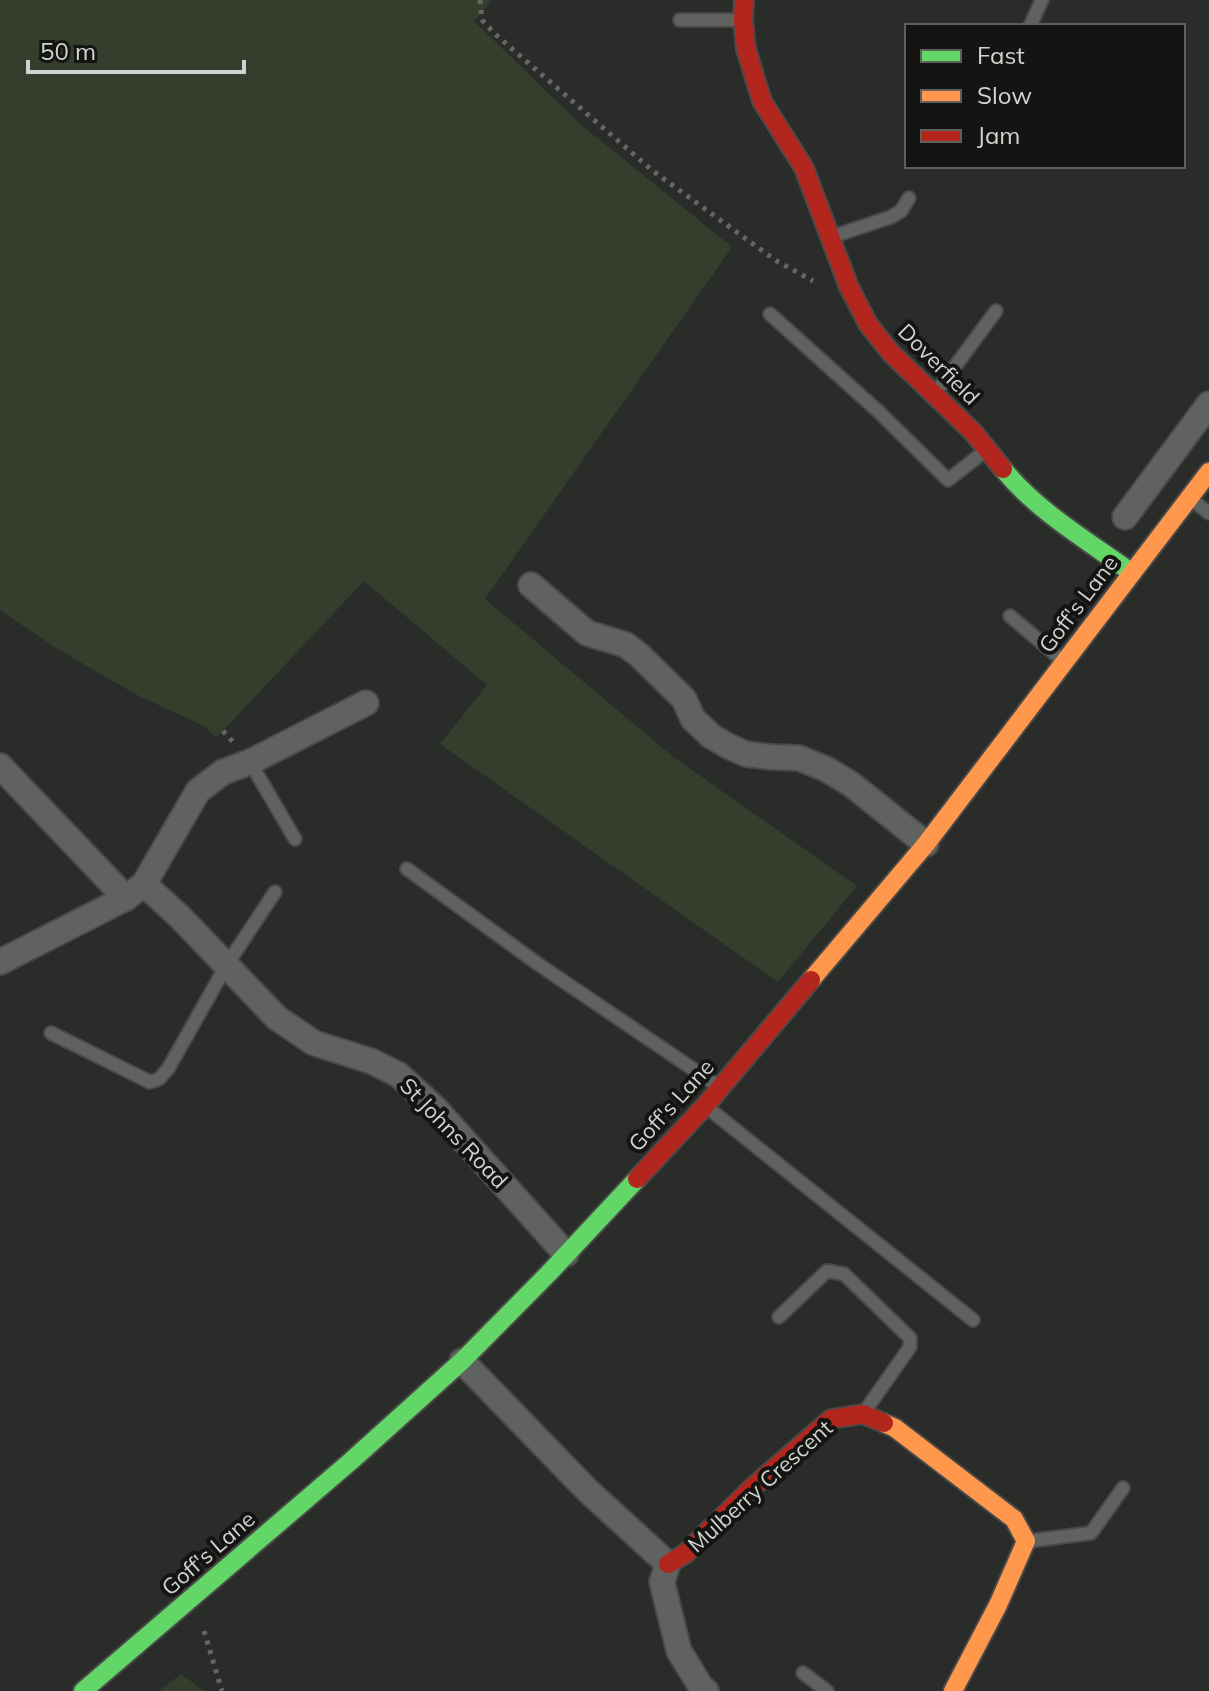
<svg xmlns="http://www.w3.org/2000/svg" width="1209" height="1691" viewBox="0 0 1209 1691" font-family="Mulish,sans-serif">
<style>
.green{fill:#353e2d}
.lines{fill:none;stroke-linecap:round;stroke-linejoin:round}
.lane-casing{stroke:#484948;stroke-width:16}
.street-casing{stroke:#484948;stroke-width:28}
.fast-casing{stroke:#484948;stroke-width:22}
.slow-casing{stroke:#484948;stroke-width:22}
.jam-casing{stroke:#484948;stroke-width:22}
.path{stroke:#666765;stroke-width:5;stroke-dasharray:4 6;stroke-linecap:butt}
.lane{stroke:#606260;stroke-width:12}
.street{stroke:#606260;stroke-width:24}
.fast{stroke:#63d668;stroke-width:18}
.slow{stroke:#ff974d;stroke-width:18}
.jam{stroke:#b3261e;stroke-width:18}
.labels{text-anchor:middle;stroke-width:8;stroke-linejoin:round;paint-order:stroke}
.street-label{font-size:22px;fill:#d1d3cf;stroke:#141513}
</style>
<rect width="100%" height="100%" fill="#2a2c29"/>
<g class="green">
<polygon points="0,0 492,0 474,21 580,124 732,247 485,599 672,756 857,886 778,982 440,744 487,685 364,581 216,738 204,726 135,694 53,646 0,610"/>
<polygon points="181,1674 204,1691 159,1691"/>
</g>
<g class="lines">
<g class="lane-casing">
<g id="lane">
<polyline points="680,20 740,20"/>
<polyline points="1030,26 1042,0"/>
<polyline points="834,236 891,217 901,211 909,198"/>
<polyline points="770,314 879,412 948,480 985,451"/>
<polyline points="936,392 996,311"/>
<polyline points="1192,500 1209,513"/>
<polyline points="1010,616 1062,660"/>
<polyline points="250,762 295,839"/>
<polyline points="407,869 538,964 718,1086"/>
<polyline points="51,1033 150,1082 159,1079 168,1069 226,966 275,892"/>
<polyline points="708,1108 973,1320"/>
<polyline points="779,1317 827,1271 844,1274 910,1338 910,1347 865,1411"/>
<polyline points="1029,1541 1091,1533 1123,1488"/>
<polyline points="803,1673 827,1691"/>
</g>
</g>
<g class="street-casing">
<g id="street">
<polyline points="1125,517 1209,404"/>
<polyline points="531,585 587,633 626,645 639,655 684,699 693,719 711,736 728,746 746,754 770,757 799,758 826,769 851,784 926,844"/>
<polyline points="0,766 126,898"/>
<polyline points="144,884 180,917 277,1018 314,1043 371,1061 399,1075 435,1108 566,1254"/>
<polyline points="0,962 126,898 144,884 198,791 223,772 250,762 366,703"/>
<polyline points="462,1361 587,1490 668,1564 662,1582 679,1651 701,1687 706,1691"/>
</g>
</g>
<g class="fast-casing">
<g id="fast">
<path d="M1003,469C1038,512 1088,541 1132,573"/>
<polyline points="83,1691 351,1461 462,1361 549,1273 637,1179"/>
</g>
</g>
<g class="slow-casing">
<g id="slow">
<polyline points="811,980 926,844 1209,472"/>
<polyline points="884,1423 895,1428 1014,1519 1026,1541 998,1605 953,1691"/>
</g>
</g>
<g class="jam-casing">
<g id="jam">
<polyline points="744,0 743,20 746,49 762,101 804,168 849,287 868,324 891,353 973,432 1003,469"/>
<polyline points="637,1179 705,1106 811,980"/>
<polyline points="668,1564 686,1553 753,1487 831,1419 863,1414 884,1423"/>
</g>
</g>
<g class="path">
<polyline points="480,0 482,20 495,34 653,171 775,260 813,281"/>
<polyline points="223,731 234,743"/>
<polyline points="204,1631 222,1691"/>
</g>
<use href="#lane" class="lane"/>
<use href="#street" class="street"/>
<use href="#fast" class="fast"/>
<use href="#slow" class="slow"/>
<use href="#jam" class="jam"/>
</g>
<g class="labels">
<g class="street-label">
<text transform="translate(939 364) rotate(45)" y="8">Doverfield</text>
<text transform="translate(1078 604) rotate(-53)" y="8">Goff's Lane</text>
<text transform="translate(671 1105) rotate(-48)" y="8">Goff's Lane</text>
<text transform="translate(454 1133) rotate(46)" y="8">St Johns Road</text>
<text transform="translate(760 1486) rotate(-42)" y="8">Mulberry Crescent</text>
<text transform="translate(208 1553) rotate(-41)" y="8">Goff's Lane</text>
</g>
</g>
<rect x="905" y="24" width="280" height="144" fill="#141513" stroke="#60615e" stroke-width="2"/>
<rect x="921" y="50" width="40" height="12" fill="#63d668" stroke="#60615e" stroke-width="2"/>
<text x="977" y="64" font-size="24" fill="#d1d3cf">Fast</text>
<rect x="921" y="90" width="40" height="12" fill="#ff974d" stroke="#60615e" stroke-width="2"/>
<text x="977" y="104" font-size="24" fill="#d1d3cf">Slow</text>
<rect x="921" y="130" width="40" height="12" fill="#b3261e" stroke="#60615e" stroke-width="2"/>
<text x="977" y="144" font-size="24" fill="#d1d3cf">Jam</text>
<path d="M28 60v12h216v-12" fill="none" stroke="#d1d3cf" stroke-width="4"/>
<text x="40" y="60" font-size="24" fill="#d1d3cf" stroke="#141513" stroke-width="6" paint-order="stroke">50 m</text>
</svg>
